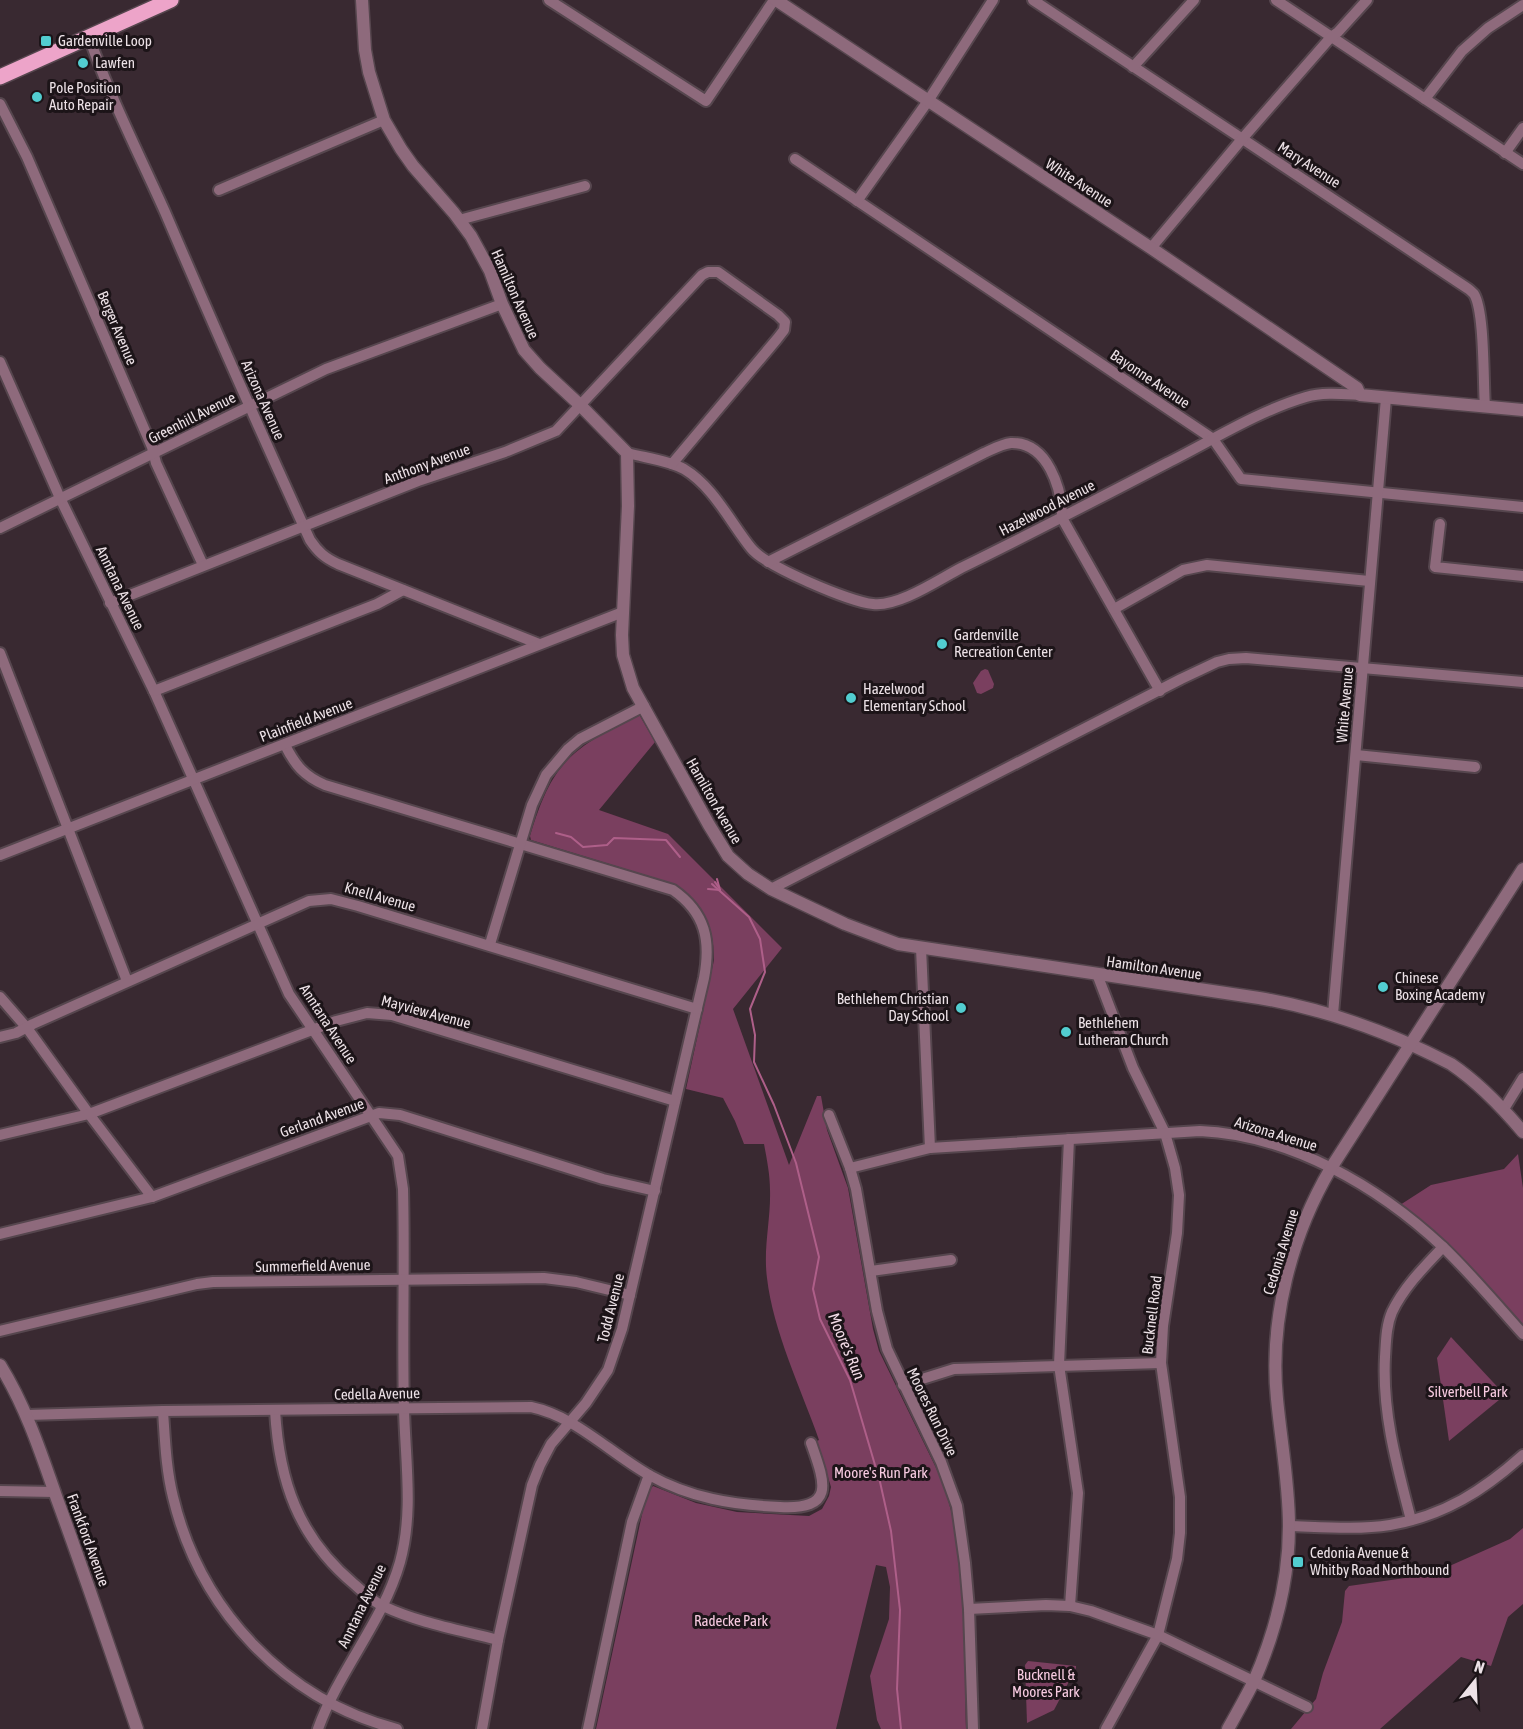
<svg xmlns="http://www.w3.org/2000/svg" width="1523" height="1729" viewBox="0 0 1523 1729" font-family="'Asap Condensed',sans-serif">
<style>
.green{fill:#7a3f5f}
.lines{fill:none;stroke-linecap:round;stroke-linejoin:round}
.stream{stroke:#ae5f89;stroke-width:2}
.minor-casing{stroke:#56464e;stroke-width:14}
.tertiary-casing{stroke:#56464e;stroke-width:15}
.primary-casing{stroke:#56464e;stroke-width:18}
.minor{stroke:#8e6a7c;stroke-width:10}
.tertiary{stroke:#8e6a7c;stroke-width:12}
.primary{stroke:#eda4c9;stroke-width:15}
.poi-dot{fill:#52cdd0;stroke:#1c1418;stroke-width:2}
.labels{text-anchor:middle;stroke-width:6;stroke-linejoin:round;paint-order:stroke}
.poi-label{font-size:15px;fill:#ece1e6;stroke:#1c1418;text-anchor:start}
.street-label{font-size:15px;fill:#ece1e6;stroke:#1c1418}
.park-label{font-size:15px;fill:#f7cae0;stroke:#1c1418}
.water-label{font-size:16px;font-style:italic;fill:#f3dce7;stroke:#1c1418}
</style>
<rect width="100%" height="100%" fill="#392931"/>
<g class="green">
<polygon points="985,669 988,670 994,684 993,688 981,694 977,693 973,683 981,671"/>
<path d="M635,716H640L655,742L599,810L668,834L782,948L733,1009L789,1165L817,1096H821L827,1130L848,1188L873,1329L879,1351L939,1474C970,1548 964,1649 966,1729H881L877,1720L870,1676L889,1619L890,1587L886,1567L876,1565L836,1729H596L644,1505L649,1491L653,1486L696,1503L737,1512L809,1516L822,1509L829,1496L831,1487L817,1441L819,1440C801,1389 773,1331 767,1278C763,1248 771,1219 770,1190C770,1175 767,1160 764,1144H744L735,1121L723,1098L686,1089L714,960C714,921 701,901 668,882L531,840L530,836C552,763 569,751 635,716Z"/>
<polygon points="1518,1154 1523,1188 1523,1327 1400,1205 1431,1185 1504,1169"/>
<polygon points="1451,1337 1505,1395 1449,1441 1437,1358"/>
<polygon points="1523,1528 1523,1604 1508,1617 1491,1666 1461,1657 1380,1729 1291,1729 1316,1699 1323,1673 1342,1622 1345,1591 1349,1586 1426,1575 1436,1572 1510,1539"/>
<polygon points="1028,1661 1076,1666 1076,1668 1054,1710 1027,1723 1025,1665"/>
</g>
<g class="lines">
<g class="stream">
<polyline points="556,833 571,837 583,847 607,845 614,838 666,840 680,857"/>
<polyline points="717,879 720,890"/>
<polyline points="715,882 719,888"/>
<polyline points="712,884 749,917 760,939 765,972 750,1009 755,1035 754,1062 774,1105 796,1163 819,1257 813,1289 820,1319 850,1380 880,1482 891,1531 900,1610 897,1689 901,1729"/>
<polyline points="708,889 720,890"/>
</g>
<g class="minor-casing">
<g id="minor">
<polyline points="549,0 706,101 774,0"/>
<path d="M1033,0L1467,288C1469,289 1473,293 1474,294C1485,312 1483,383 1485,407"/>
<polyline points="1276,0 1523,164"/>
<path d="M89,37C110,97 139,154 165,212C212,322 260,431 310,540C318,552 325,558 338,564L539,644"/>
<polyline points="1133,67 1194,0"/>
<polyline points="1425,99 1462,51 1488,28 1523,5"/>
<polyline points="0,104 27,157 152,447 156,463 203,565"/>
<polyline points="1505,153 1523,128"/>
<polyline points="795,159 1213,439 1241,479 1523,507"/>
<polyline points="219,190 384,120"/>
<polyline points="857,201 928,101 993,0"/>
<polyline points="459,220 585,186"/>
<polyline points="1151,248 1242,139 1331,37 1338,32 1367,0"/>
<path d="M0,362L60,498L154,691L289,994L398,1156L403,1189C405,1262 402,1335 404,1408C405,1459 414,1511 400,1562C383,1622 339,1670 318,1729"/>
<path d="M627,453C646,458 667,460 684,469C714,487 730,522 751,548C765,566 850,602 873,604C899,607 938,580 961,568C1030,534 1098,499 1167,463C1211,441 1258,411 1306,397C1323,392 1342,394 1360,395"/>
<polyline points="1440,524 1435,567 1523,576"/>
<polyline points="0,528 326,369 502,304"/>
<path d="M768,562L984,453C993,449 1002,444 1011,443C1048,442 1062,489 1062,518L1160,691"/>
<polyline points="110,603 418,481 505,452 556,431 702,275 708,272 718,272 778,315 785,322 784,330 777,339 672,464"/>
<polyline points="1114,609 1183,570 1207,565 1369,581"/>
<polyline points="0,653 127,981"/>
<polyline points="154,691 377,604 403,590"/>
<path d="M285,745C295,765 304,776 325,785L673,890C706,913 711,941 704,978L622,1329L608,1370L586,1403L551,1444L540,1465L532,1485L498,1640L482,1729"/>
<polyline points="1356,755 1475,767"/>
<polyline points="0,855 623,612"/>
<polyline points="771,889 1181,679 1217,662 1229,659 1246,658 1523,682"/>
<polyline points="490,944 532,805 546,775 568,749 580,739 644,706"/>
<polyline points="921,948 930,1148"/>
<polyline points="1097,974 1133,1068 1165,1133 1175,1168 1179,1195 1177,1233 1163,1326 1161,1363 1180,1497 1180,1533 1177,1559 1158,1635 1106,1729"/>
<polyline points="0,997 27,1028 89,1114 152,1197"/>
<polyline points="1333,1014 1386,398"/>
<polyline points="0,1037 16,1033 33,1024 309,901 331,899 358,906 697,1009"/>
<polyline points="1504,1109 1523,1078"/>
<polyline points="829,1115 850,1168 856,1189 877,1311 887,1349 941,1462 957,1506 965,1563 969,1609 973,1729"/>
<polyline points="0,1135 89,1114 336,1021 367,1013 392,1015 675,1101"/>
<polyline points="1069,1139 1059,1365 1078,1493 1070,1606"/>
<path d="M850,1168L930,1148L1200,1131C1290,1135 1378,1186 1443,1247C1471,1274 1497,1305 1523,1334"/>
<polyline points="0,1234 152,1197 379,1113 400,1115 603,1179 655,1191"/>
<polyline points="871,1271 951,1260"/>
<polyline points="0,1331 197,1284 213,1282 544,1278 576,1282 630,1295"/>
<polyline points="903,1385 954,1369 1161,1363"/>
<path d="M275,1410C279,1481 298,1537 354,1584C363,1592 373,1602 383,1606C419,1623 460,1630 498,1640"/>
<path d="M163,1411C165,1440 166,1469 173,1497C200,1610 285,1700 397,1729"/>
<path d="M27,1415L163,1411L531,1407C575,1416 610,1453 649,1475C690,1498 733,1505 780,1507C836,1510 825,1483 811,1443"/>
<polyline points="0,1491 55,1492"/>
<path d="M1411,1520C1397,1466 1382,1413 1385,1357C1386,1342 1386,1326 1392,1312C1404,1287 1424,1267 1443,1247"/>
<path d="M1289,1526C1322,1527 1358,1530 1390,1525C1444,1516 1484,1490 1523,1455"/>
<polyline points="969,1609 1046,1605 1070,1606 1091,1611 1158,1635 1307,1707"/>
<polyline points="588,1729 632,1522 649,1475"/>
</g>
</g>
<g class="tertiary-casing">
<g id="tertiary">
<path d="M362,0L365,50L369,72L384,120L401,149L413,166L454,213L471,236L490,271L502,304L524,350L540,368L580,405L627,453L628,506L622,635L623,655L633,688L709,825L728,856L748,874L771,889L845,924L898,944L1259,998C1325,1009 1391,1033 1451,1064C1479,1083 1501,1106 1523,1132"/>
<polyline points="776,0 1151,248 1357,388 1360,395 1523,410"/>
<path d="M0,1365C26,1407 41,1453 57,1499C85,1575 111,1652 137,1729"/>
<path d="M1228,1729C1237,1713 1246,1697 1254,1681C1275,1633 1289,1578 1289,1526C1289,1484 1281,1441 1277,1399C1269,1320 1291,1236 1331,1168L1523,869"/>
</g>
</g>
<g class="primary-casing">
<polyline id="primary" points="0,77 171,0"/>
</g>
<use href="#minor" class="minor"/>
<use href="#tertiary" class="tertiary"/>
<use href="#primary" class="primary"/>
</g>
<g class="poi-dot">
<rect x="40" y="35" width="12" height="12" rx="3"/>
<circle cx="83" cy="63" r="6"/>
<circle cx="37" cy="97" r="6"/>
<circle cx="942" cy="644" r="6"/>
<circle cx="851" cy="698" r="6"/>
<circle cx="1383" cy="987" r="6"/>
<circle cx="961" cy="1008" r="6"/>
<circle cx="1066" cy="1032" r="6"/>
<rect x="1292" y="1556" width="12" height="12" rx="3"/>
</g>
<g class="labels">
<g class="poi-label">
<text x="58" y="46">Gardenville Loop</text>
<text x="95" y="68">Lawfen</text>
<text x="49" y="93">Pole Position<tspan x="49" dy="17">Auto Repair</tspan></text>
<text x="954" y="640">Gardenville<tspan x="954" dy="17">Recreation Center</tspan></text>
<text x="863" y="694">Hazelwood<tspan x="863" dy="17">Elementary School</tspan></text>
<text x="1395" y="983">Chinese<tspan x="1395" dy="17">Boxing Academy</tspan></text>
<text x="949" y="1004" text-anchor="end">Bethlehem Christian<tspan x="949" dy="17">Day School</tspan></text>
<text x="1078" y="1028">Bethlehem<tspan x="1078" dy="17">Lutheran Church</tspan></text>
<text x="1310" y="1558">Cedonia Avenue &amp;<tspan x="1310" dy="17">Whitby Road Northbound</tspan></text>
</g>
<g class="street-label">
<text transform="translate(1309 165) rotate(33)" y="5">Mary Avenue</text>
<text transform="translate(1079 183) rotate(33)" y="5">White Avenue</text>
<text transform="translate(515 294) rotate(66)" y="5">Hamilton Avenue</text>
<text transform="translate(117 328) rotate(67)" y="5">Berger Avenue</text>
<text transform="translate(1150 379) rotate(34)" y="5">Bayonne Avenue</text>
<text transform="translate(263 400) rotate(66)" y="5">Arizona Avenue</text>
<text transform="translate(192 418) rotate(-27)" y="5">Greenhill Avenue</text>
<text transform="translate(427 464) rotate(-20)" y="5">Anthony Avenue</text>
<text transform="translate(1047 508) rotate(-27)" y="5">Hazelwood Avenue</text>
<text transform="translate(120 588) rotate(64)" y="5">Anntana Avenue</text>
<text transform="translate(1345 705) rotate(-85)" y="5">White Avenue</text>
<text transform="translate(306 720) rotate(-21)" y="5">Plainfield Avenue</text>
<text transform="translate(714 801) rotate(60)" y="5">Hamilton Avenue</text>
<text transform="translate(380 897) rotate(16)" y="5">Knell Avenue</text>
<text transform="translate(1154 968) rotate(8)" y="5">Hamilton Avenue</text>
<text transform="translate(426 1012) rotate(15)" y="5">Mayview Avenue</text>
<text transform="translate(328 1024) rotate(57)" y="5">Anntana Avenue</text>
<text transform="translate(322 1118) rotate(-20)" y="5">Gerland Avenue</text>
<text transform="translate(1276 1134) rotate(17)" y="5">Arizona Avenue</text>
<text transform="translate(1281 1252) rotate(-73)" y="5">Cedonia Avenue</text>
<text transform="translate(313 1266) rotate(-1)" y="5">Summerfield Avenue</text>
<text transform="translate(611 1308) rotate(-76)" y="5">Todd Avenue</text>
<text transform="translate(1152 1315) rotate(-83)" y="5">Bucknell Road</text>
<text transform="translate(377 1394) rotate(-1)" y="5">Cedella Avenue</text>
<text transform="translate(932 1412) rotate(64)" y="5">Moores Run Drive</text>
<text transform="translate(88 1540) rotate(70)" y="5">Frankford Avenue</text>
<text transform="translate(362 1606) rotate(-64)" y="5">Anntana Avenue</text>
</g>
<g class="park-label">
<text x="1468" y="1397">Silverbell Park</text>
<text x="881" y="1478">Moore's Run Park</text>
<text x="731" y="1626">Radecke Park</text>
<text x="1046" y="1680">Bucknell &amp;<tspan x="1046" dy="17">Moores Park</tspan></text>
</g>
<g class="water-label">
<text transform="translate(847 1346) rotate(67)" y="6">Moore's Run</text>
</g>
</g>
<g transform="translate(1475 1681) rotate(18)" stroke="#1c1418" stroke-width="4.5" paint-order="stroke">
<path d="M0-4.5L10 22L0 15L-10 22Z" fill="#ece1e6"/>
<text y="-9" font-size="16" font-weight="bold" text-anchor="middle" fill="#ece1e6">N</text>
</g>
</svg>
